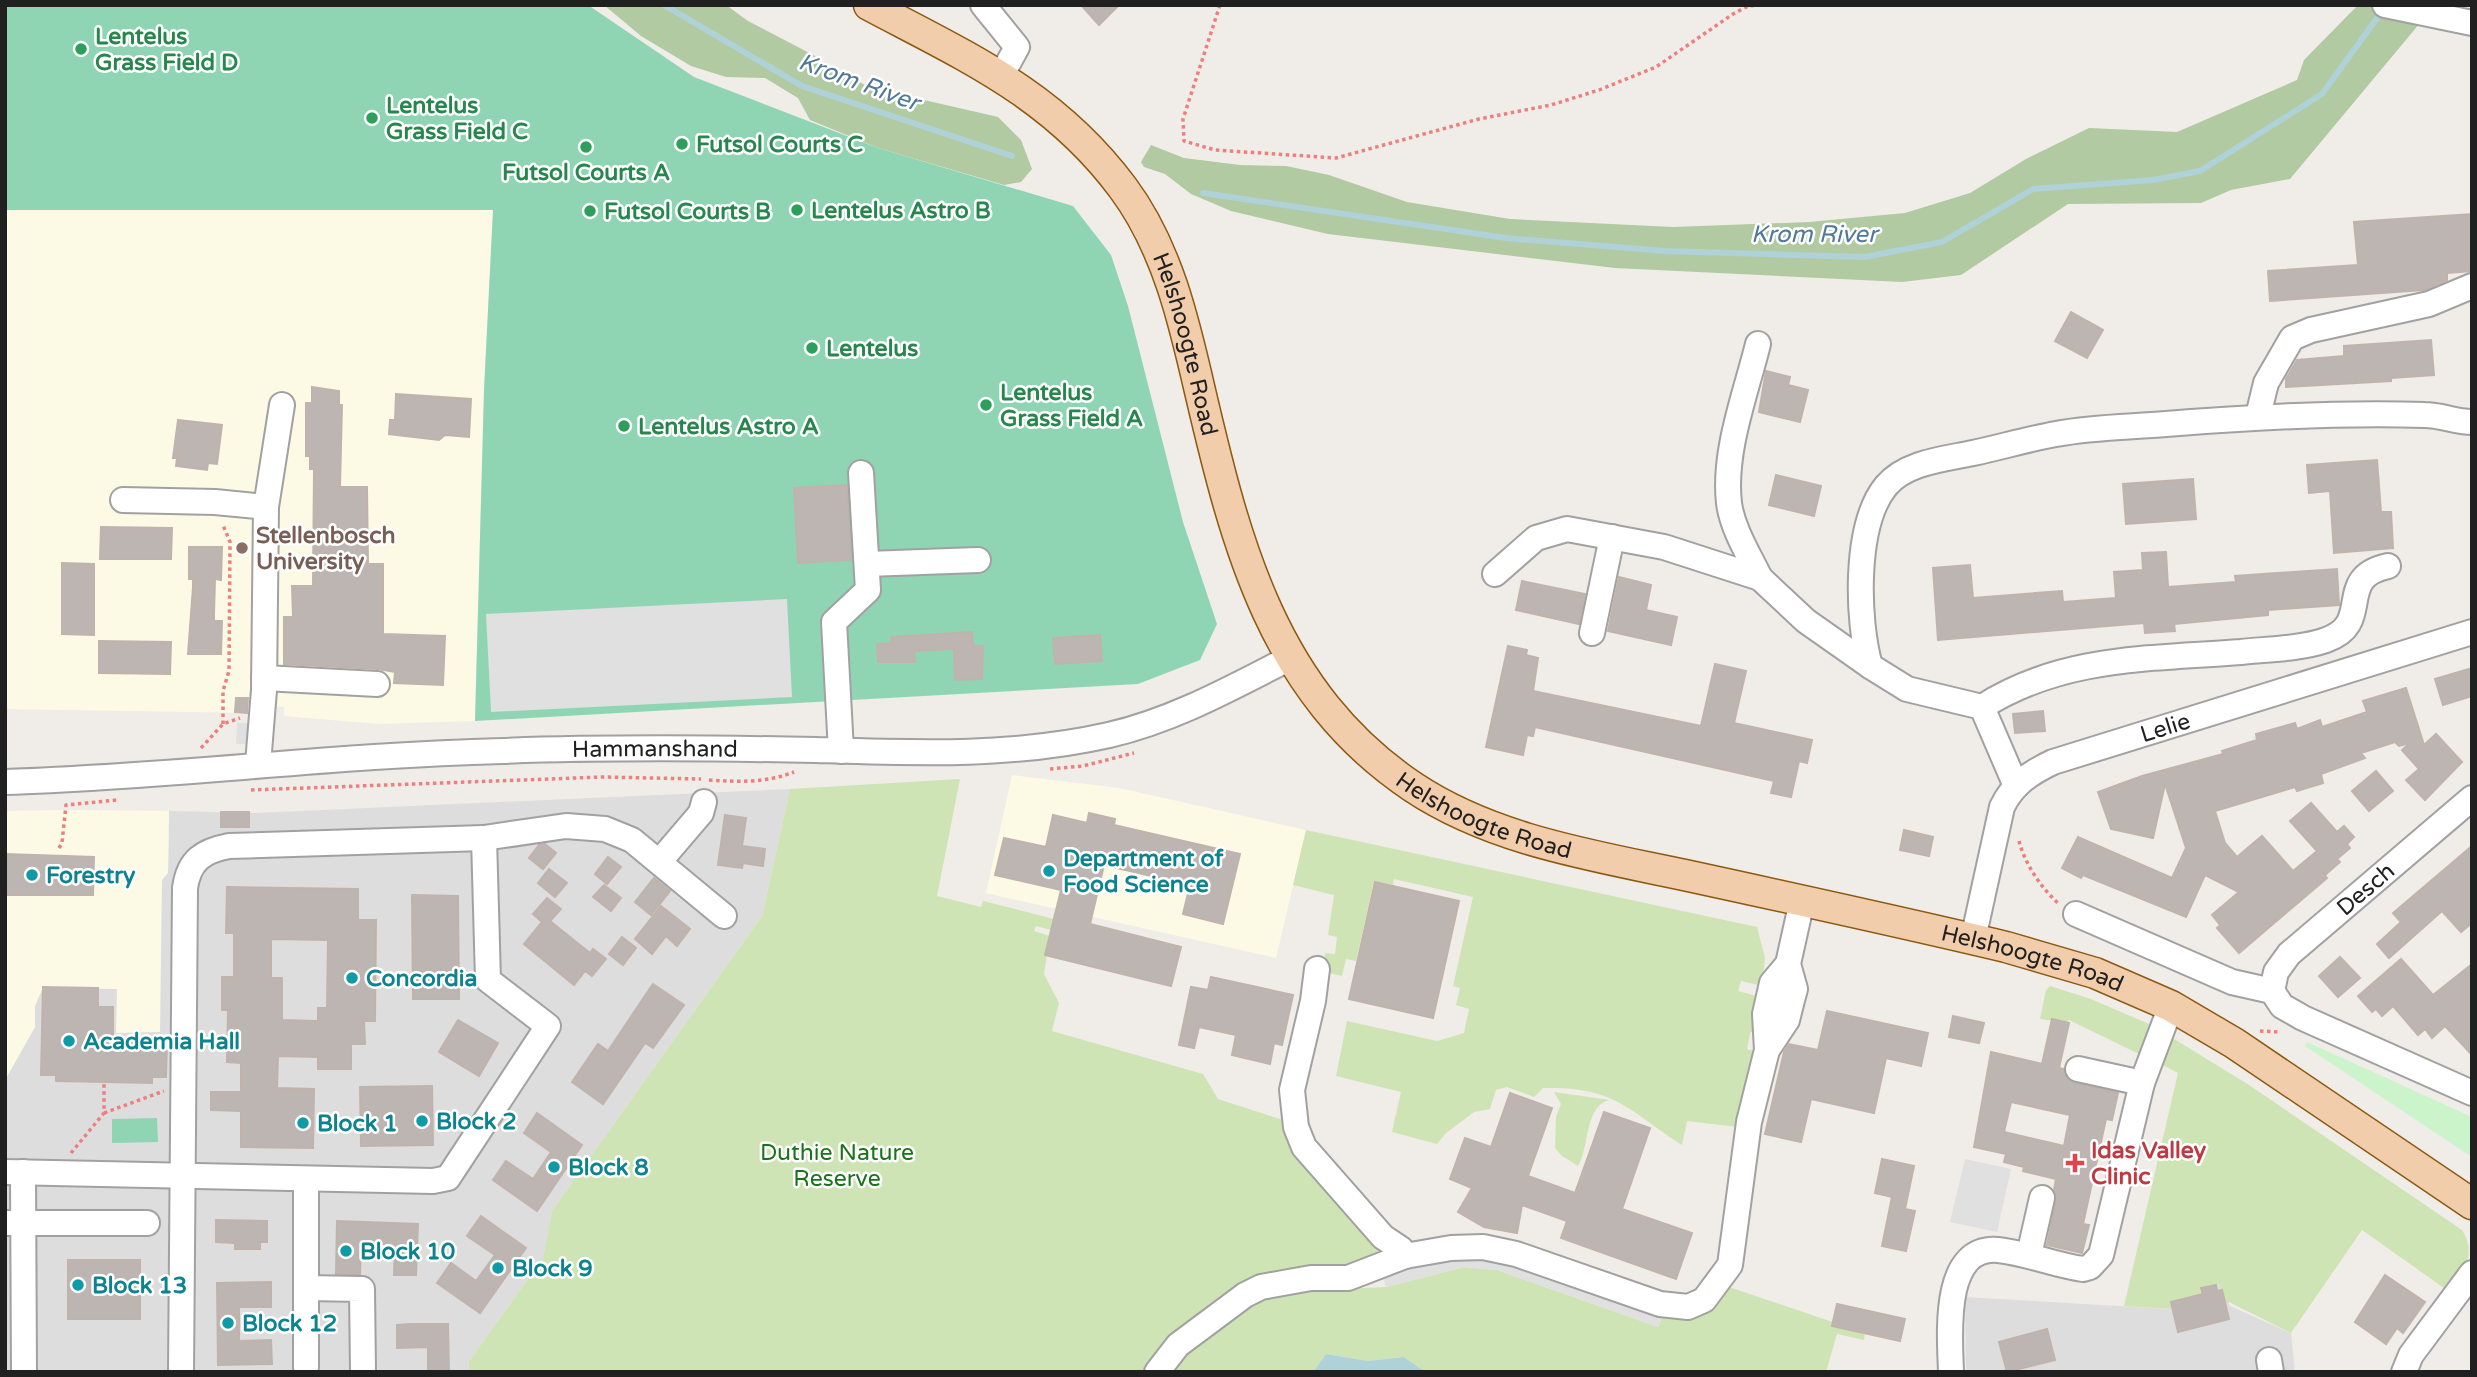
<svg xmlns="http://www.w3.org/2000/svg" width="2477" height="1377" viewBox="0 0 2477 1377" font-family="'Varela Round',sans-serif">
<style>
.residential{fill:#dedddd}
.education{fill:#fcfae5}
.grass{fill:#cfe4b4}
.forest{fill:#b1caa1}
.park{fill:#cbf4cb}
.pitch{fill:#8fd5b4}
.parking{fill:#e0e0e0}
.water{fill:#aed2d8}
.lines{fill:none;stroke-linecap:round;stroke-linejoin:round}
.stream{stroke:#aed2d8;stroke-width:6}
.building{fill:#bdb5b1;stroke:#c0b3ac;stroke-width:2;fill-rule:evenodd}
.minor-casing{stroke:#a1a1a1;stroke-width:28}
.major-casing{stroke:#8b5911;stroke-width:33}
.path{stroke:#eb807e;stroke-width:3.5;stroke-dasharray:3.5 3.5;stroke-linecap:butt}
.minor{stroke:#fff;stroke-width:24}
.major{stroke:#f2cdab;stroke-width:30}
.leisure-dot{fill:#2e9e5b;stroke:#fff;stroke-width:2.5}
.education-dot{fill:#8d6e63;stroke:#fff;stroke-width:2.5}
.culture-dot{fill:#0f9aa8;stroke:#fff;stroke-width:2.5}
.health-dot{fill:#e0444e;stroke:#fff;stroke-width:2.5}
.labels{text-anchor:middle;stroke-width:5;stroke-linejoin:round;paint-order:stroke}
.leisure-label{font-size:23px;font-weight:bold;fill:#27864d;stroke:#fff;text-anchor:start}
.street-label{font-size:23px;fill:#202020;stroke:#fff}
.education-label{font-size:23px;font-weight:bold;fill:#785e54;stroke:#fff;text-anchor:start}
.culture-label{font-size:23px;font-weight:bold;fill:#0d838f;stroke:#fff;text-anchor:start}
.health-label{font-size:23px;font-weight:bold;fill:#be3a42;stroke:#fff;text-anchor:start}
.park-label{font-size:23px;fill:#197419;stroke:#fff}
.water-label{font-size:24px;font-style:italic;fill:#507997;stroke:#fff}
</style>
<rect width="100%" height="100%" fill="#f0ece8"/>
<g class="residential">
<polygon points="790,789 762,916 552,1211 543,1258 469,1361 469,1372 5,1372 5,1080 35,1027 35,1006 43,987 117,989 162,879 168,873 169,811 257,813"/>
<polygon points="2221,1284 2230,1306 2291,1333 2295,1372 1966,1372 1965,1297 2172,1309 2171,1302 2202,1294 2201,1288"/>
</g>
<g class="education">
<polygon points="5,210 493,210 484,390 475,721 378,724 284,716 284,707 270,706 250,706 250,713 5,709"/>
<polygon points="1012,775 1119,788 1306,830 1276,958 986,893"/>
<polygon points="69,810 169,811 168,873 162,880 160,1032 116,1033 117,989 43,987 35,1006 35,1027 5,1080 5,811"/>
</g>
<g class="grass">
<path d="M960,779L937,896L981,907L983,901L1054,919L1051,930L1036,926L1034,931L1050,936L1044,974L1059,1003L1052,1031L1203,1074L1218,1099L1286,1121L1378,1242L1377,1258C1345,1268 1320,1265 1287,1269C1226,1276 1181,1327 1146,1372H469V1361L543,1258L552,1211L762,916L790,789Z"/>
<path d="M1306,830L1757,927L1765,958L1762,986L1741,981L1738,991L1760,997L1756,1028L1750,1033L1747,1049L1757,1052L1738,1127L1687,1121L1682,1145C1628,1110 1615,1086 1543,1088L1534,1097L1507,1087L1496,1090L1490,1109L1474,1112L1446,1133L1437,1144L1392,1132L1401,1092L1336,1076L1347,1021L1437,1041L1464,1033L1469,1009L1456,1005L1460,988L1453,986L1473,897L1394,879L1393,885L1374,881L1356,961L1346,959L1342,976L1324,972L1325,953L1335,954L1337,937L1328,935L1334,895L1293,885Z"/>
<polygon points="2050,986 2091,999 2149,1024 2141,1055 2069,1020 2067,1023 2040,1019 2046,990"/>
<path d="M2171,1037L2249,1085L2462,1230C2477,1253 2464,1272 2451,1293L2362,1230L2291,1333L2229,1302L2225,1304L2220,1284L2202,1288L2203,1294L2171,1302L2173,1309L2124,1306L2178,1073L2157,1062Z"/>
<path d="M1554,1092L1609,1100C1584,1107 1590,1146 1578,1166L1562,1156L1555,1148L1556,1117L1561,1104Z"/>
<path d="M1464,1267L1497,1270L1658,1327L1662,1317C1698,1324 1708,1314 1729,1287L1865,1333L1864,1340L1837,1334L1826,1372H1439L1421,1369L1404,1357L1368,1361L1326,1354L1313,1372H1169L1189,1349L1272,1292L1386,1287Z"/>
</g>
<g class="forest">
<polygon points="604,5 726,5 748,21 815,56 817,63 872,88 998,117 1021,140 1032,169 1021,182 1004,185 878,148 810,120 798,98 765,78 726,77 691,66 641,36"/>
<polygon points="2358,5 2435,5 2290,179 2231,190 2201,203 2068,204 1961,275 1902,282 1615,268 1328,234 1231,211 1191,194 1165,174 1144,167 1141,162 1151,145 1184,158 1240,165 1286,166 1329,175 1407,202 1510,219 1673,227 1809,222 1905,213 1970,193 2026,159 2089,128 2177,132 2297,80 2304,60"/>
</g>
<polygon class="park" points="2307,1042 2472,1117 2472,1157 2305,1046"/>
<g class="pitch">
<polygon points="5,5 588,5 694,77 878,148 1073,206 1111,255 1128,306 1183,522 1217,624 1200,660 1138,684 475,721 484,390 493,210 5,210"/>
<polygon points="157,1118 158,1142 112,1143 112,1119"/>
</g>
<g class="parking">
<polygon points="787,599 792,697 491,712 486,614"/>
<polygon points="237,723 250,723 250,744 236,744"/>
<polygon points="1965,1159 2011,1169 1997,1232 1950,1222"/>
<polygon points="1484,1253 1663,1314 1658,1327 1497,1270 1464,1267 1386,1287 1381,1271"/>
</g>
<polygon class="water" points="1326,1354 1368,1361 1404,1357 1421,1369 1439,1372 1313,1372"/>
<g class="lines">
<g class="stream">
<polyline points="664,5 802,86 1012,156"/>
<polyline points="1203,193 1506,238 1665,251 1865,257 1942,242 2033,189 2153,180 2200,171 2322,94 2383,10"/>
</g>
</g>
<g class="building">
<polygon points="1081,5 1119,5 1099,25"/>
<polygon points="2472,214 2472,271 2447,273 2447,280 2424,290 2270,301 2268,271 2358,265 2354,222"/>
<polygon points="2071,312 2103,330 2087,358 2055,341"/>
<polygon points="2431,340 2434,375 2391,378 2391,381 2286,387 2286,379 2297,360 2344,356 2344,346"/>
<polygon points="1766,371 1790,377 1788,385 1808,390 1800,422 1759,412"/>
<polygon points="312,387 339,391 339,405 342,405 340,487 367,487 368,564 383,564 383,634 445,636 443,685 394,683 395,672 378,669 284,664 284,617 293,617 292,586 313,586 314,469 310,469 310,456 306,456 306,403 312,403"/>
<polygon points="396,394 471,399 469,437 445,435 439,440 389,434 390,420 395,420"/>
<polygon points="178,420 222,425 217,464 208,463 207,470 176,466 177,458 173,458"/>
<polygon points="2377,460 2381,512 2391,512 2393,548 2334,553 2330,491 2309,493 2307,465"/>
<polygon points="1776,475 1821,486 1814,516 1769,505"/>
<polygon points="2193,479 2196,519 2126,524 2123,484"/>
<polygon points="847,485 851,560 798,563 794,488"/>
<polygon points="101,527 172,528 171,559 100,559"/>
<polygon points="189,547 222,547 221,580 215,579 214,614 214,621 222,621 221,654 188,654 193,587 193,579 189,579"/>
<polygon points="2166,552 2168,587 2236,582 2235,576 2337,569 2339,605 2268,610 2268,615 2174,624 2175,631 2145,633 2144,623 1938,640 1933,568 1970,565 1973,598 2062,591 2063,602 2116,598 2114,572 2143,570 2142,553"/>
<polygon points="62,563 94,564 94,635 62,634"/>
<polygon points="1619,577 1651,585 1646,610 1677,617 1671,645 1608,631"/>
<polygon points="1522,581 1585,594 1579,624 1516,610"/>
<polygon points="972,632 973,646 983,646 982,679 955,680 954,649 914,651 915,662 878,662 877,644 892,643 891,637"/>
<polygon points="1100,635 1102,661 1055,664 1053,638"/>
<polygon points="99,641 171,642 170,674 99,673"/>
<polygon points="1508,646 1527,650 1526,655 1538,658 1533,691 1701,726 1715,664 1746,671 1734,723 1812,740 1807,763 1799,761 1791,797 1771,793 1774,781 1535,727 1533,736 1527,735 1523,755 1486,747"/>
<polygon points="2472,668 2472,696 2443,705 2435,679"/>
<polygon points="2406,688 2424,745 2436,734 2462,762 2425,800 2406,780 2419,769 2402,750 2410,743 2399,746 2395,742 2361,753 2365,758 2321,774 2323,783 2297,791 2295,787 2215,811 2225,843 2237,857 2262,836 2293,871 2317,851 2290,821 2311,803 2337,832 2344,826 2354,837 2347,844 2350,848 2337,859 2340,862 2325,875 2327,878 2239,953 2217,928 2220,925 2212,915 2239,892 2205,875 2186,917 2083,875 2081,878 2062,868 2078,837 2172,878 2186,848 2165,784 2153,838 2111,829 2098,792 2142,776 2223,754 2222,751 2257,740 2256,734 2295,723 2297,729 2320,720 2322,727 2367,712 2363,701"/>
<polygon points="236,698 248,698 247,713 235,712"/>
<polygon points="2043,711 2045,731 2015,733 2013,714"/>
<polygon points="2376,771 2393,791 2369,811 2352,791"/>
<rect x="221" y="812" width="28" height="15"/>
<polygon points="1089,813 1115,819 1114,825 1240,854 1223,924 1183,914 1190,885 1104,865 1090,924 1181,947 1171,986 1045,955 1061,890 995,875 1004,838 1046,847 1053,815 1087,823"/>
<polygon points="725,815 746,818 742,846 765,849 763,866 743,863 742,868 718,865"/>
<polygon points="1904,830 1933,837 1929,856 1900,850"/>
<polygon points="545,844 556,853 543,869 529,858 539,845"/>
<polygon points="2472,846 2472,923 2461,932 2442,911 2389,958 2377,944 2401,922 2393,913"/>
<polygon points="5,854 94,857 93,895 5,895"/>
<polygon points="608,857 621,867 607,884 595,874"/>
<polygon points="549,869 567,883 555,897 538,883"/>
<polygon points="654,878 670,891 651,915 635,902"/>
<polygon points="1375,882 1459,901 1433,1018 1349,999"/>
<polygon points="604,885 621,898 611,911 593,897"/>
<path d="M227,887L358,889V920H376L375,1021H364L365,1044H351V1069H318V1057L278,1056L277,1088L314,1089L313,1148L241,1147V1111L211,1110V1092H241V1063L227,1062L228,1010H222V977H234V933H226ZM271,939L328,940L327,1008H318V1021L282,1020V978H271Z"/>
<polygon points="412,895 458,896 459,999 413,999"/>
<polygon points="547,898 561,909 550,921 590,953 593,949 606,959 592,976 585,971 574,985 524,944 542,922 533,914"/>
<polygon points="661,906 690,929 677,946 666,936 652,954 635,939"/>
<polygon points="622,937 636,948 623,965 609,954"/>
<polygon points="2340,957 2360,978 2338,997 2319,976"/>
<polygon points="2401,959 2433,995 2472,964 2472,1055 2445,1026 2432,1038 2425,1029 2418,1035 2393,1006 2382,1016 2376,1009 2372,1012 2358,996"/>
<polygon points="1211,977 1293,995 1282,1045 1274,1043 1270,1064 1232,1055 1236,1035 1199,1027 1194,1048 1179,1045 1191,987 1208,990"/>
<polygon points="653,984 684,1005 653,1048 645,1043 603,1104 572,1082 598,1044 608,1051"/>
<polygon points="43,987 98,988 98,1007 113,1007 113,1040 167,1041 166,1077 152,1077 152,1083 56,1081 56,1075 41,1075"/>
<polygon points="1827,1011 1928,1033 1921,1066 1886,1058 1874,1113 1811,1099 1801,1142 1765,1134 1784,1052 1789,1044 1818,1050"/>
<polygon points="1953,1016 1984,1023 1979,1043 1949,1037"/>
<path d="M2052,1019L2069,1023L2059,1068L2064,1069L2068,1079L2118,1093L2112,1120L2106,1119L2083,1224L2089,1225L2082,1253L2047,1245L2056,1201L2054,1190L2056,1179L2023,1171L2024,1167L2004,1162L2006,1154L1974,1147L1991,1052L2042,1064ZM2011,1102L2070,1115L2064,1146L2004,1132Z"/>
<polygon points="458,1020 498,1043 479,1076 439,1052"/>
<polygon points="432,1086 433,1145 361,1146 360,1087"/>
<polygon points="1510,1093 1552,1108 1528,1176 1575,1193 1604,1112 1650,1128 1622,1209 1692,1233 1676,1279 1561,1238 1567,1221 1522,1205 1517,1233 1484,1227 1458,1212 1472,1188 1450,1179 1465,1138 1491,1147"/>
<polygon points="537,1113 582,1145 537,1211 493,1180 506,1161 533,1179 551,1152 524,1133"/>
<polygon points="1882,1159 1914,1166 1905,1209 1915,1211 1906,1251 1882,1246 1892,1197 1875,1193"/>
<polygon points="481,1216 526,1248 480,1313 437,1283 451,1263 476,1281 495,1255 467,1236"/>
<polygon points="216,1220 267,1221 267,1242 260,1242 260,1249 235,1249 235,1243 216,1242"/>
<polygon points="337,1221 418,1224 416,1275 394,1275 395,1245 361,1244 360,1274 336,1274"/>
<rect x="68" y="1260" width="72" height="59"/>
<polygon points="2385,1275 2425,1302 2403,1333 2397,1328 2386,1344 2355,1322"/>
<polygon points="271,1282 271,1307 239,1307 239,1341 271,1340 272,1364 218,1365 217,1283"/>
<polygon points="2216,1285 2217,1291 2222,1290 2229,1319 2178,1332 2171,1302 2203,1294 2201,1288"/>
<polygon points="1837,1304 1905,1319 1900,1341 1832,1326"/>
<polygon points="410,1324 448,1324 449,1372 428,1372 428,1347 397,1348 397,1325"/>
<polygon points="2047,1329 2055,1360 2007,1372 1999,1342"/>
</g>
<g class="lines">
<g class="minor-casing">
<g id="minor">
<polyline points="983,5 1017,47 1001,76"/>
<polyline points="2385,5 2472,23"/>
<path d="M1758,344C1746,393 1723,451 1729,503C1732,528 1749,555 1760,578"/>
<polyline points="2258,416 2266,383 2292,338 2311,330 2429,304 2472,286"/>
<polyline points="123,500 215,502 266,507"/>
<polyline points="867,564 978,560"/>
<polyline points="1495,574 1536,538 1567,529 1664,547 1760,578 1806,621 1870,666"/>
<polyline points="1592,633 1612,537"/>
<polyline points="264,678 377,684"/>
<path d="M1982,707C2062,656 2149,659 2241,652C2269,649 2300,649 2326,640C2375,623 2333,578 2388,566"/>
<polyline points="841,751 834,622 868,590 861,473"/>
<polyline points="258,764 264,690 266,507 282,405"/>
<path id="s1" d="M5,782C171,777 336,755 502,751C606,747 712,748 816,750C915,753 1012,757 1109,735C1174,720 1231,688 1290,658"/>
<path d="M2016,786L1982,707L1907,689L1870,666C1857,620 1854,525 1886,486C1906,462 1945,459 1973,453C2001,447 2028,439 2056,434C2092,427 2130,427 2166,424C2253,417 2338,412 2425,415C2441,415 2455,422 2472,422"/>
<polyline points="660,861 701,813 704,802"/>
<polyline points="2076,914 2232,982 2272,991 2282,1006 2303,1018 2472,1093"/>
<path id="s2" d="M1973,939L2002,807C2013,784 2030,773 2053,762L2472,632"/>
<polyline points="1317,969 1313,1001 1292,1090 1296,1127 1304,1147 1383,1237 1401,1249 1405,1256"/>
<path id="s3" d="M2272,991L2276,972L2289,954L2472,798"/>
<polyline points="1767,1050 1787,1020 1792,1000 1795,989 1788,964 1802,901"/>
<polyline points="2078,1069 2142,1083"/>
<polyline points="5,1172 433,1181 448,1178 548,1026 488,980 484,838"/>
<polyline points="23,1172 24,1372"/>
<polyline points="306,1179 306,1367"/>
<polyline points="5,1223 147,1223"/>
<polyline points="2029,1255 2042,1198"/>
<polyline points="306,1288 362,1289 363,1372"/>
<polyline points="2269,1360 2271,1372"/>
<path d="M181,1372L185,888C189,860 203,851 229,846L484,838L566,826L605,829L632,840L724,916"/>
<polyline points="1157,1372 1178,1345 1245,1295 1261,1287 1311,1278 1348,1278 1405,1256 1451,1248 1483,1247 1516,1254 1660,1304 1688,1307 1704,1300 1730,1265 1749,1122 1767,1050 1765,1014 1772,983 1788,964"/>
<path d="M1951,1372C1950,1338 1941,1245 1998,1250C2027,1253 2054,1265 2083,1269L2090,1267L2101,1255L2142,1083L2171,1006"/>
<polyline points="2404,1372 2411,1355 2472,1273"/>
</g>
</g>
<g class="major-casing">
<g id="major">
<path id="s4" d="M869,5C967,57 1054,95 1123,188C1167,247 1184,321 1200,391C1236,545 1273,693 1413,787C1494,841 1596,856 1689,876C1795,899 1901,922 2006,947L2095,973L2171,1006L2234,1043L2472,1204"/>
</g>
</g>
<g class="path">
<polyline points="1220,5 1183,119 1184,141 1215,150 1336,158 1479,119 1551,105 1599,90 1656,67 1733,14 1746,7 1756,5"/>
<polyline points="223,724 223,691 229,671 230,542 223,525"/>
<polyline points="201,748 223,724 240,718"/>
<polyline points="1050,769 1083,766 1134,753"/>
<path d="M709,780C739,782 766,783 794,772"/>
<polyline points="251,790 603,777 701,779"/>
<path d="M2019,841C2025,864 2041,888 2059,904"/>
<polyline points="59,848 62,843 66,805 117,800"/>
<polyline points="2260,1031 2280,1032"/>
<polyline points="104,1113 164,1091"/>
<polyline points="71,1153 104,1113 104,1084"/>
</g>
<use href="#minor" class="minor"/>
<use href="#major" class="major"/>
</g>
<g class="leisure-dot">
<circle cx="81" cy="49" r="7"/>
<circle cx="372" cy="118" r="7"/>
<circle cx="682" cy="144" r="7"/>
<circle cx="586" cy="147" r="7"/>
<circle cx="797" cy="210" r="7"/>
<circle cx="590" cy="211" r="7"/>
<circle cx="812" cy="348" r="7"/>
<circle cx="986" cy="405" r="7"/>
<circle cx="624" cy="426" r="7"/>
</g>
<circle class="education-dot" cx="242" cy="548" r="7"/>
<g class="culture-dot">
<circle cx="1049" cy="871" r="7"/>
<circle cx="32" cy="875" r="7"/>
<circle cx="352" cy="978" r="7"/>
<circle cx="69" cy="1041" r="7"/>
<circle cx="422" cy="1121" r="7"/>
<circle cx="303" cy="1123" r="7"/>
<circle cx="554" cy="1167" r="7"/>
<circle cx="346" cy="1251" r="7"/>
<circle cx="498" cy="1268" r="7"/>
<circle cx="78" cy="1285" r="7"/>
<circle cx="228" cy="1323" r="7"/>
</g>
<path class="health-dot" d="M2071.5 1152.5h7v7h7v7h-7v7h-7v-7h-7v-7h7z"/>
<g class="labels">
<g class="leisure-label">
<text x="95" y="44">Lentelus<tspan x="95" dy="26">Grass Field D</tspan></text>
<text x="386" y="113">Lentelus<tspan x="386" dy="26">Grass Field C</tspan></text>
<text x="696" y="152">Futsol Courts C</text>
<text x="586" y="180" text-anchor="middle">Futsol Courts A</text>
<text x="811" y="218">Lentelus Astro B</text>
<text x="604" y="219">Futsol Courts B</text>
<text x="826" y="356">Lentelus</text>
<text x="1000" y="400">Lentelus<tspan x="1000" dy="26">Grass Field A</tspan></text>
<text x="638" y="434">Lentelus Astro A</text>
</g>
<g class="street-label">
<text dy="8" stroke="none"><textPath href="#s4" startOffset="486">Helshoogte Road</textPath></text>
<text dy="8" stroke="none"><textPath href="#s2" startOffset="322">Lelie</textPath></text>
<text dy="8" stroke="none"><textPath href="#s1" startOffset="651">Hammanshand</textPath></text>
<text dy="8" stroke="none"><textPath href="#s4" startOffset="1074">Helshoogte Road</textPath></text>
<text dy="8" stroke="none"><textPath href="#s3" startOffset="142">Desch</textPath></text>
<text dy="8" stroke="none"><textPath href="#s4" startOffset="1642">Helshoogte Road</textPath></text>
</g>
<g class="education-label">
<text x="256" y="543">Stellenbosch<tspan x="256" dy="26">University</tspan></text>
</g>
<g class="culture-label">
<text x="1063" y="866">Department of<tspan x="1063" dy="26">Food Science</tspan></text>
<text x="46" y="883">Forestry</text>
<text x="366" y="986">Concordia</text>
<text x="83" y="1049">Academia Hall</text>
<text x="436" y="1129">Block 2</text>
<text x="317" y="1131">Block 1</text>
<text x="568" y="1175">Block 8</text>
<text x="360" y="1259">Block 10</text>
<text x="512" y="1276">Block 9</text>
<text x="92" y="1293">Block 13</text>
<text x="242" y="1331">Block 12</text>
</g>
<g class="health-label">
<text x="2091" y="1158">Idas Valley<tspan x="2091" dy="26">Clinic</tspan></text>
</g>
<g class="park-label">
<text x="837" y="1160">Duthie Nature<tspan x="837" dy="26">Reserve</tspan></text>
</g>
<g class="water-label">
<text transform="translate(859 82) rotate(20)" y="8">Krom River</text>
<text x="1814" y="242">Krom River</text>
</g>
</g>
<rect width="2477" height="1377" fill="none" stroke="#202020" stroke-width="14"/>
</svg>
